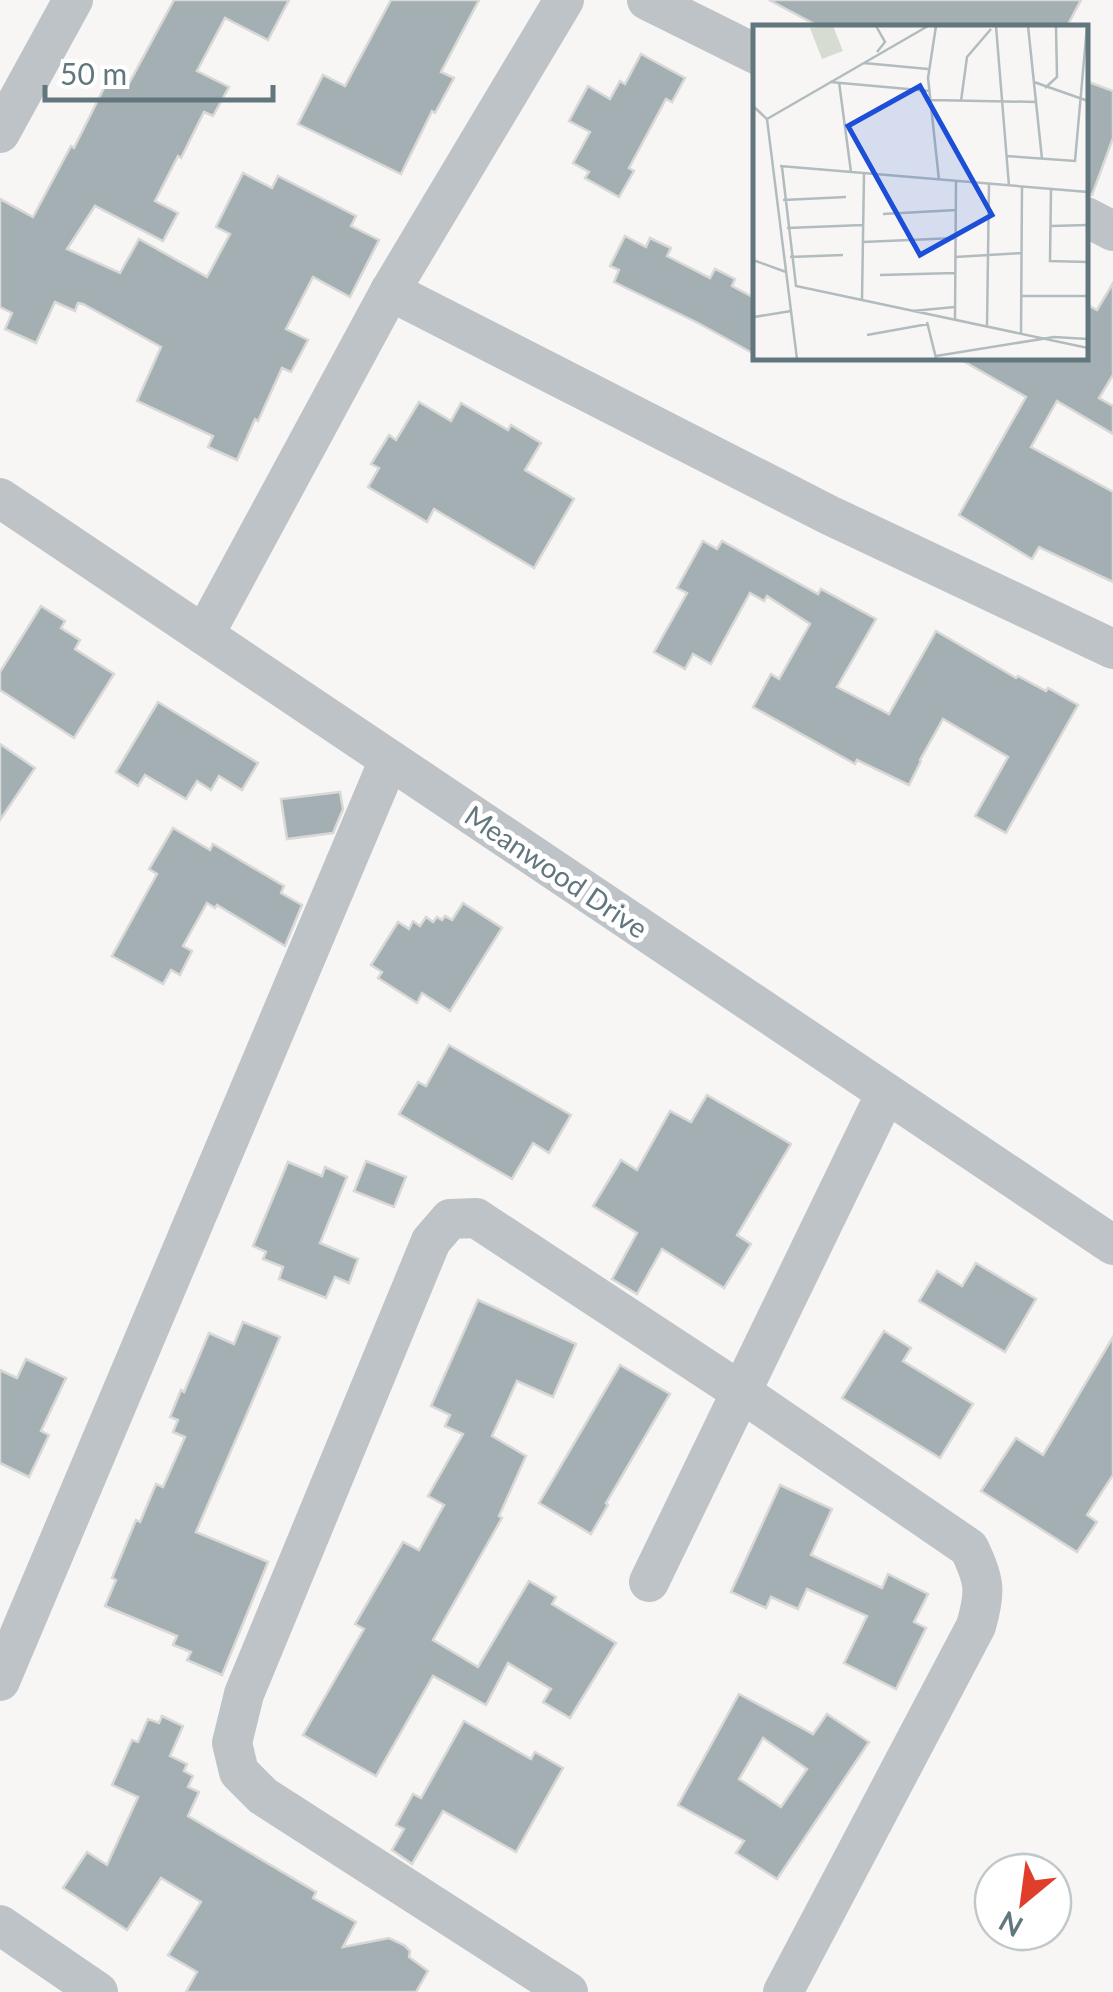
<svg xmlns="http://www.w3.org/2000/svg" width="1113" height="1992" viewBox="0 0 1113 1992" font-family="Lato,sans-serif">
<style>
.building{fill:#a4afb3;stroke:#d8d8d6;stroke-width:2.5;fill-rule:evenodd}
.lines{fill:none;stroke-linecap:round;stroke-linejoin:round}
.minor{stroke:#bdc3c6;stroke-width:40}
.labels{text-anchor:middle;stroke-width:10;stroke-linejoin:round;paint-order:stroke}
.street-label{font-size:28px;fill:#62767e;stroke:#fff}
.inset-road{fill:none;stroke:#b2bbbe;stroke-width:2.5}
.view{fill:#1d4ed8;fill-opacity:0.15;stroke:#1d4ed8;stroke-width:5}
.inset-edge{fill:none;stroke:#62767e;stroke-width:5}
</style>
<rect width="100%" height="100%" fill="#f7f6f4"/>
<g class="building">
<polygon points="174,0 289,0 268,40 225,18 197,71 229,87 213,116 204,112 181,158 178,156 155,201 178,213 163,241 95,206 67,249 120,273 139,239 207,277 230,234 216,227 243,173 272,188 278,176 356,216 351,226 379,240 350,297 313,277 286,329 308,340 291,372 282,368 258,421 255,419 237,460 208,447 213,436 137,401 161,347 83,304 78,303 75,311 55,302 36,343 5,329 12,313 0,307 0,199 33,217 71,146 74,148 109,78 127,87"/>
<polygon points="391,0 479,0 441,72 454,78 435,113 432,111 401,174 298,124 323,75 345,86"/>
<polygon points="769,0 1081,0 1066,28 822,28"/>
<polygon points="641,54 685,78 672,102 666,99 629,168 634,171 619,197 585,178 589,172 573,163 590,132 569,121 588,86 610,99 620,81 625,84"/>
<polygon points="1086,81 1113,91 1113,138 1092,195 1086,193"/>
<polygon points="625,236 646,247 650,238 671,248 667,256 710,278 715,269 735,279 732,286 756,299 756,355 698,323 614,282 619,270 610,266"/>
<polygon points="1113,283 1113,375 1099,398 1113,406 1113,434 1057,401 1031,447 1113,492 1113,582 1039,547 1032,559 959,515 1026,397 958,358 1086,358 1086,304 1097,310"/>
<polygon points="419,402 451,421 461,403 508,430 511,425 541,443 525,470 574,499 534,568 434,509 427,522 368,487 379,468 371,464 389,435 396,440"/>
<polygon points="703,541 717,549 722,541 818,594 821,589 876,619 837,687 889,714 936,631 1016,678 1018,676 1046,691 1048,688 1078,705 1006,833 975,816 1008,757 943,719 920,760 921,761 909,785 857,760 855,764 753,707 771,674 779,679 810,624 767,596 764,601 750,593 711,664 693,654 685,669 654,652 687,593 677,588"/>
<polygon points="41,606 65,621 61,628 80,640 75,649 114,674 74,738 0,690 0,672"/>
<polygon points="158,702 258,763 242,790 219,776 211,790 197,781 186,799 145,775 138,786 116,772"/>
<polygon points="0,744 35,768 0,820"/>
<polygon points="340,792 343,809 333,833 287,839 281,799"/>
<polygon points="173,828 210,850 213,844 284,886 281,893 302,905 285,946 217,905 215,908 207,903 183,946 192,951 180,975 171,970 163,984 112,956 157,874 149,869"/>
<polygon points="463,903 502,928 450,1011 422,993 417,1003 378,978 382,972 371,965 398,922 409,929 413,921 420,926 426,917 433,922 437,917 442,920 445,916 452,920"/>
<polygon points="449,1045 571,1115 549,1153 533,1143 512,1179 399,1114 418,1082 426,1086"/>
<polygon points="707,1095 791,1144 737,1235 751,1244 724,1288 662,1249 637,1294 612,1279 637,1233 593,1206 621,1160 637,1170 670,1111 691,1122"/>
<polygon points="366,1161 406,1177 394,1207 354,1191"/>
<polygon points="288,1162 322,1176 325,1167 347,1177 320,1243 358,1259 349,1283 335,1277 326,1298 279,1279 283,1267 263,1259 266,1252 253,1246"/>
<polygon points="976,1263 1036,1299 1005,1352 919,1301 937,1271 962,1286"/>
<polygon points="478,1300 576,1344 553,1397 517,1381 492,1436 526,1456 499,1516 502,1518 433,1640 478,1667 529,1581 556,1597 552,1604 616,1643 570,1718 543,1702 551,1689 508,1663 486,1705 433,1676 376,1776 303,1735 364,1629 355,1624 403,1542 419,1550 444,1505 428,1496 463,1434 445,1426 450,1415 431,1406"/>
<polygon points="243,1322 280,1337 196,1532 268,1562 222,1675 187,1660 191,1652 173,1645 177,1636 105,1606 116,1580 112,1578 136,1520 140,1522 156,1484 163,1487 185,1437 173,1432 178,1420 170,1417 181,1390 184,1392 209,1333 234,1344"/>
<polygon points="884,1331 911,1348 903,1361 973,1404 940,1458 842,1398"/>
<polygon points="1113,1337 1113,1475 1087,1515 1097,1522 1077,1552 981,1491 1016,1438 1043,1455"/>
<polygon points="26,1359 66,1378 41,1431 49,1435 29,1477 0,1463 0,1370 17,1378"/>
<polygon points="620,1365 670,1394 606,1503 608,1505 591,1534 539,1503"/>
<polygon points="780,1485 832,1509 811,1555 882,1588 888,1574 928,1594 914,1622 926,1628 896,1689 844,1663 867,1616 807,1589 798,1609 771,1597 766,1608 731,1592"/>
<path d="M739,1694L813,1734L827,1714L869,1742L777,1879L736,1853L744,1841L678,1805ZM763,1738L807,1769L781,1807L739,1779Z"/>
<polygon points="162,1716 183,1726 170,1756 187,1764 184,1771 193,1776 188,1787 199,1792 188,1816 316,1892 313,1898 356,1922 343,1947 389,1938 404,1945 410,1951 409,1957 428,1971 416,1992 186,1992 197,1972 168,1955 201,1902 161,1878 127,1930 63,1888 87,1852 107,1865 138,1797 112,1785 132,1740 138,1742 148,1719 159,1723"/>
<polygon points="464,1721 531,1759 535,1752 563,1768 516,1852 443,1811 412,1864 392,1850 404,1829 396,1825 413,1794 421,1798"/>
</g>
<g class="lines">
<g class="minor">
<polyline points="647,0 756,54"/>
<polyline points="0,133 73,0"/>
<polyline points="1086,217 1113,231"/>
<polyline points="390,291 829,515 1113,649"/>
<polyline points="0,498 1113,1245"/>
<polyline points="204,635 390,291 564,0"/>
<polyline points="649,1582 886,1093"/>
<polyline points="0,1681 389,760"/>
<polyline points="0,1925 98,1992"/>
<path d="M568,1992L263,1796L239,1772L232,1743L244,1694L431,1241L450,1219L476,1218L741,1392L969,1548C985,1581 986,1591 976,1626L783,1992"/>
</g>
</g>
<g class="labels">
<g class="street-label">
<text transform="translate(556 872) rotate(34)" y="10">Meanwood Drive</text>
</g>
</g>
<g transform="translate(753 25)">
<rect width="335" height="335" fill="#f7f6f4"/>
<path d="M80,1L90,26L69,34L57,3Z" fill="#d7dcd3"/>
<path class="inset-road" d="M123,1L132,17L124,27M183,1L175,53L186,155M243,1L256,161M275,1L289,134M111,38L175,44M77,57L177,66M86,57L98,147M281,57L335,76M292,63L304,52L303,1M178,75L284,77M208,76L214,32L238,4M0,81L14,94L44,334M14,94L175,1M253,131L322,136L334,1M27,141L335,167M29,142L43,261L335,323M298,164L297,236L335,237M30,175L93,172M130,189L203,185M298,201L335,200M34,203L110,200M110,217L202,213M37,232L90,230M202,232L268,228M0,235L33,247M127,250L202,248M0,251L1,292M268,271H335M109,275L111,149M159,286L202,282M1,292L38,286M202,295L203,156M174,297L183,333M234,301L236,159M268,309L269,162M114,310L175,299M183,331L301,312L335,314"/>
<path class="view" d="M167,61L239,190L167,230L95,101Z"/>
<rect width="335" height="335" class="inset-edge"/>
</g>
<g transform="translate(1023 1902) rotate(209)"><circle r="48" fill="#ffffff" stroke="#c0c8cb" stroke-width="2.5"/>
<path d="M0-8L18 38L0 25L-18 38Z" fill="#e03d2b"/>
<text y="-15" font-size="28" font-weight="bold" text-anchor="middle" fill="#62767e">N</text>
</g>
<path d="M45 85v15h228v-15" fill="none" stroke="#62767e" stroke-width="5"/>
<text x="60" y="85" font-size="30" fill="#62767e" stroke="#ffffff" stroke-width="8" paint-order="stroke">50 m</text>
</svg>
